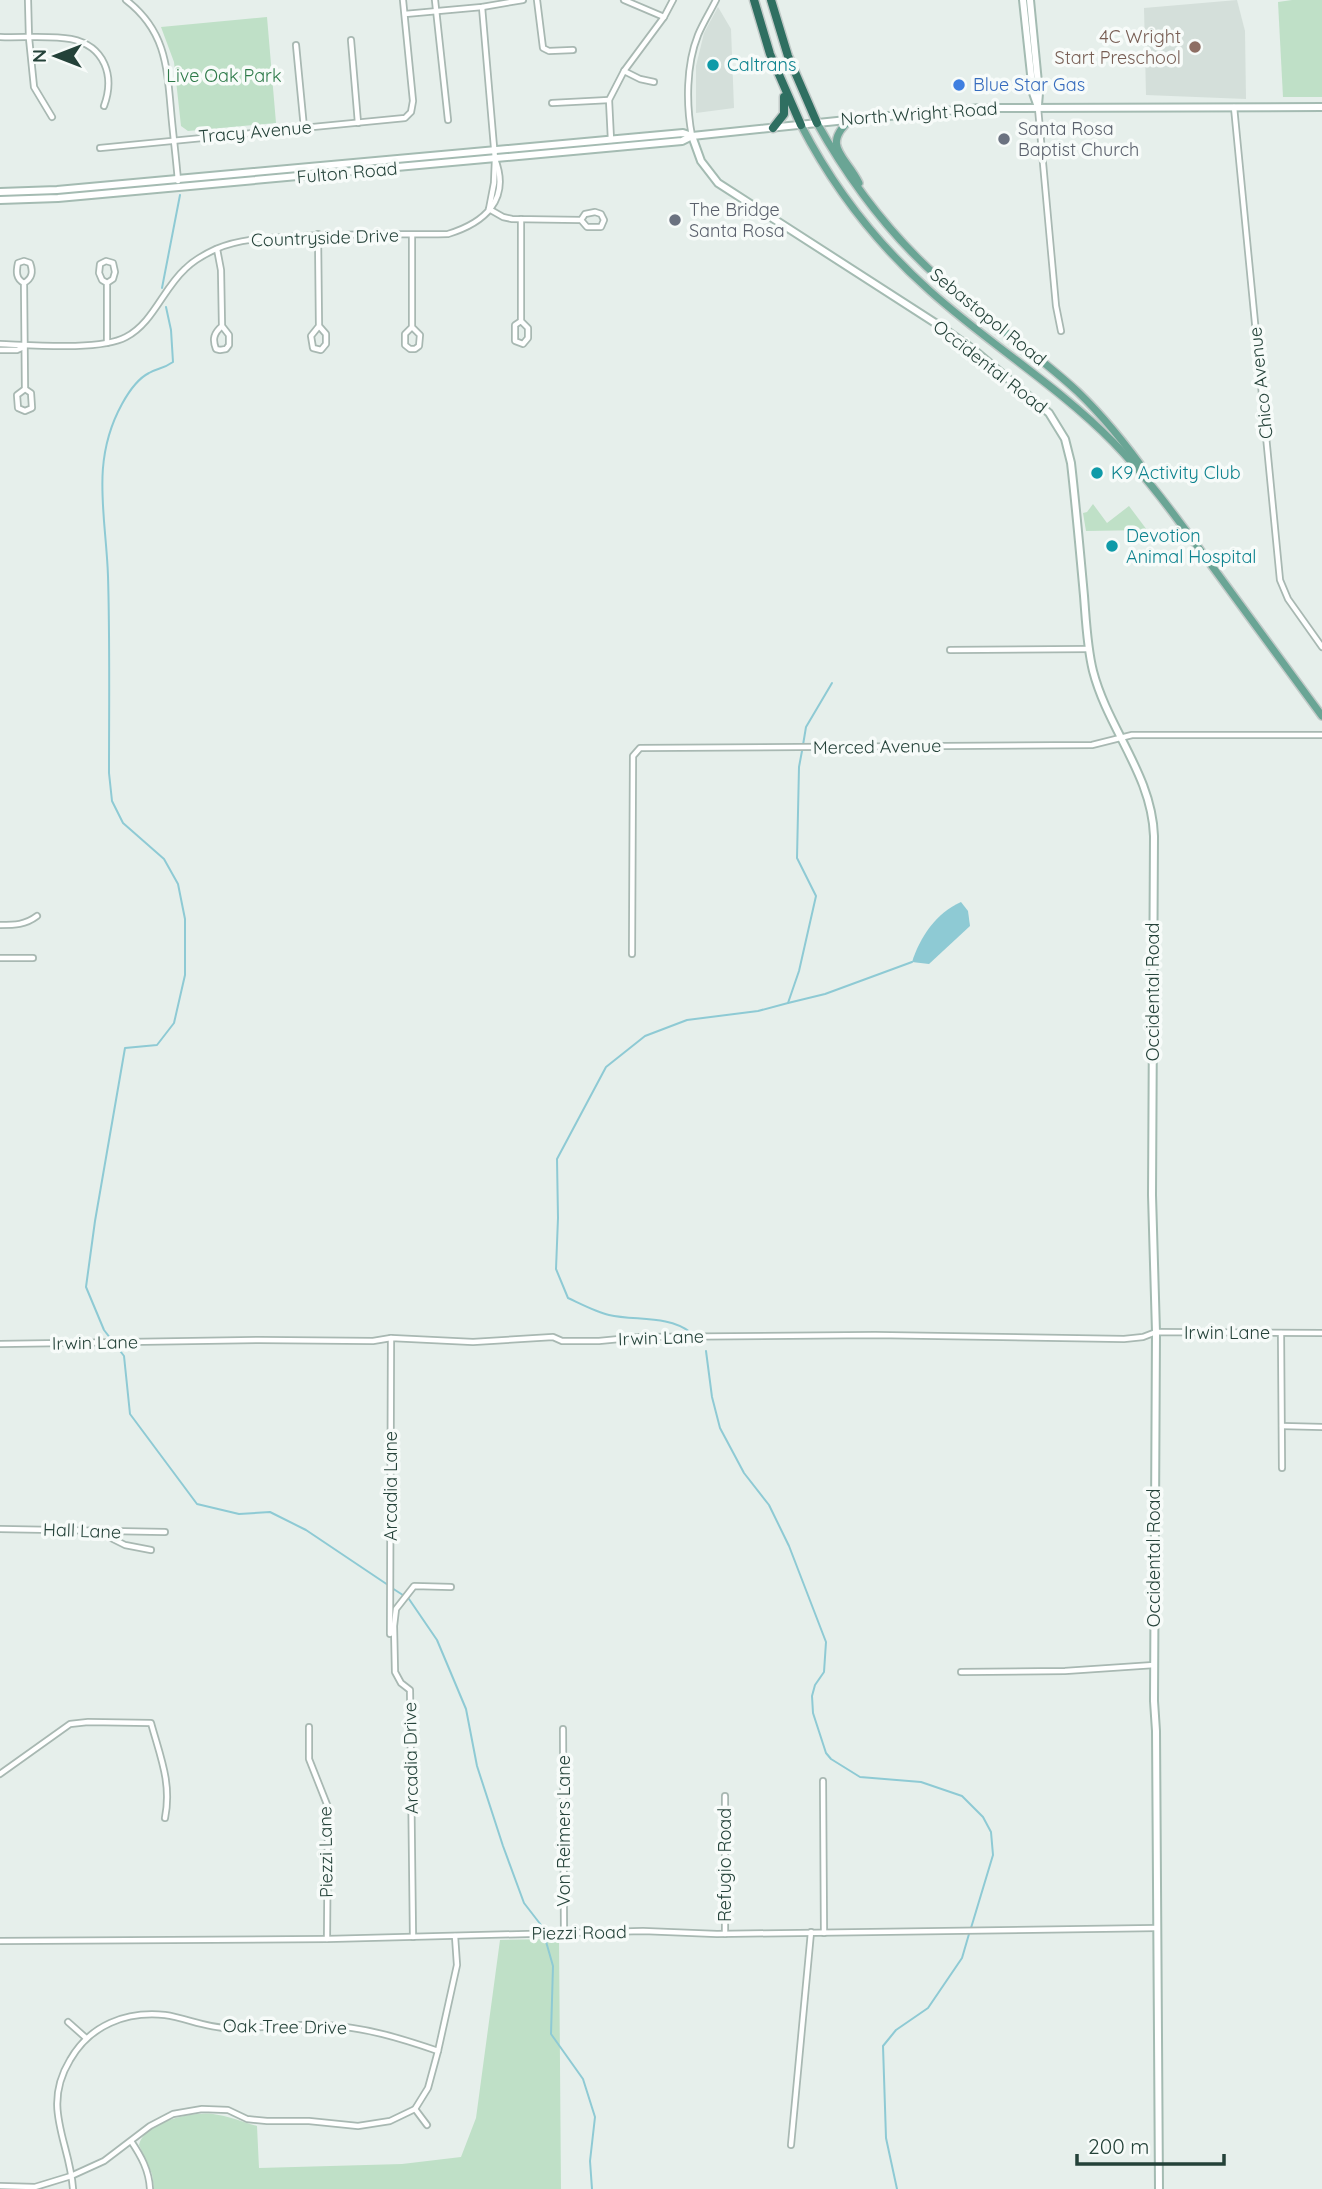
<svg xmlns="http://www.w3.org/2000/svg" width="1322" height="2189" viewBox="0 0 1322 2189" font-family="Quicksand,sans-serif">
<style>
.built{fill:#d4dfda}
.green{fill:#bfe0c7}
.water{fill:#8ecad4}
.lines{fill:none;stroke-linecap:round;stroke-linejoin:round}
.stream{stroke:#8ecad4;stroke-width:2}
.street-casing{stroke:#a8b8b2;stroke-width:8}
.secondary-casing{stroke:#a4bbb2;stroke-width:10}
.primary-casing{stroke:#c2cac8;stroke-width:10}
.highway-casing{stroke:#c2cac8;stroke-width:11}
.street{stroke:#fff;stroke-width:4.5}
.secondary{stroke:#fff;stroke-width:6}
.primary{stroke:#6aa595;stroke-width:7}
.highway{stroke:#2f6f61;stroke-width:8}
.education-dot{fill:#8d6e63;stroke:#f7fbf9;stroke-width:2.5}
.culture-dot{fill:#0f9aa8;stroke:#f7fbf9;stroke-width:2.5}
.shop-dot{fill:#3f7fe0;stroke:#f7fbf9;stroke-width:2.5}
.worship-dot{fill:#6b7280;stroke:#f7fbf9;stroke-width:2.5}
.labels{text-anchor:middle;stroke-width:7;stroke-linejoin:round;paint-order:stroke}
.education-label{font-size:18px;fill:#785e54;stroke:#f7fbf9;text-anchor:end}
.culture-label{font-size:18px;fill:#0d838f;stroke:#f7fbf9;text-anchor:start}
.park-label{font-size:18px;fill:#2d7a49;stroke:#f7fbf9}
.shop-label{font-size:18px;fill:#366cbe;stroke:#f7fbf9;text-anchor:start}
.street-label{font-size:18px;fill:#244239;stroke:#f7fbf9}
.worship-label{font-size:18px;fill:#5b616d;stroke:#f7fbf9;text-anchor:start}
</style>
<rect width="100%" height="100%" fill="#e6efeb"/>
<g class="built">
<polygon points="1237,0 1245,31 1246,99 1146,95 1144,8"/>
<polygon points="718,7 731,29 734,108 696,113 696,66 704,33"/>
</g>
<g class="green">
<polygon points="1292,0 1322,0 1322,97 1283,97 1278,2"/>
<polygon points="267,17 276,123 188,131 181,126 174,62 161,27"/>
<polygon points="1093,504 1107,523 1129,506 1147,530 1086,531 1083,513 1087,512"/>
<path d="M559,1939L561,2189H154L152,2174L139,2145C144,2122 193,2111 213,2114C228,2116 243,2122 257,2126L259,2168L402,2164L461,2157L476,2118L500,1940Z"/>
</g>
<path class="water" d="M961,902L968,911L970,926L929,964L912,962C920,937 936,913 961,902Z"/>
<g class="lines">
<g class="stream">
<polyline points="162,288 180,195"/>
<path d="M166,307L171,330L173,362C163,369 158,368 149,373C137,379 128,393 122,404C90,462 106,515 108,576C110,642 109,708 109,773L112,801L123,823L164,859L178,884L185,919V975L174,1023L157,1045L125,1048L95,1221L86,1287L104,1330L124,1356L130,1414L197,1504L239,1514L270,1512L306,1530L388,1585"/>
<polyline points="803,745 806,727 832,683"/>
<polyline points="788,1003 825,994 912,962"/>
<path d="M690,1332C668,1315 635,1321 609,1315C596,1312 581,1304 568,1298L556,1269L558,1218L557,1159L606,1067L645,1036L687,1020L758,1011L788,1003L799,971L816,896L797,858L799,767L802,751"/>
<polyline points="706,1351 712,1397 720,1428 744,1473 769,1505 789,1546 826,1642 824,1672 815,1685 812,1696 813,1713 826,1753 831,1759 860,1777 921,1782 962,1796 983,1817 991,1832 993,1855 971,1928"/>
<polyline points="392,1588 409,1599 437,1640 466,1709 477,1766 503,1846 524,1903 541,1925"/>
<polyline points="545,1938 553,1966 551,2034 583,2079 595,2117 590,2161 592,2189"/>
<polyline points="897,2189 886,2138 883,2046 896,2030 928,2008 962,1958 969,1934"/>
</g>
<g class="street-casing">
<g id="street">
<polyline points="28,0 29,38 34,87 52,117"/>
<path d="M126,0C165,30 167,65 171,111C173,134 176,157 178,181"/>
<polyline points="435,0 448,120"/>
<polyline points="537,0 543,48 549,51 573,50"/>
<polyline points="624,0 664,17"/>
<polyline points="482,7 495,159 494,183 489,209"/>
<polyline points="405,14 482,7 523,0"/>
<path d="M0,37C21,38 51,35 71,39C105,46 115,76 104,106"/>
<polyline points="351,40 358,123"/>
<polyline points="296,45 304,128"/>
<polyline points="624,71 640,79 654,82"/>
<polyline points="552,103 609,100"/>
<polyline points="1234,107 1280,580 1288,599 1322,647"/>
<polyline points="1038,108 1056,306 1061,331"/>
<path d="M692,136C686,105 686,65 698,35C703,23 710,12 716,0"/>
<polyline points="611,140 609,100 624,71 664,17 673,0"/>
<polyline points="100,148 405,118 411,112 413,101 403,0"/>
<polyline points="489,209 503,217 512,219 581,220 587,227 601,227 604,220 601,214 595,212 585,214 581,220"/>
<polyline points="521,219 521,321 515,325 515,341 523,344 528,338 528,328 521,321"/>
<polyline points="318,234 319,326 311,336 313,348 321,350 326,344 326,334 319,326"/>
<polyline points="412,235 412,327 405,334 405,345 410,349 415,349 419,346 420,335 412,327"/>
<path d="M217,249L221,270L222,326C214,333 212,339 216,349L220,350L226,349L229,345V335L222,326"/>
<path d="M24,283C16,279 16,272 18,263L24,261L30,263C33,271 33,278 24,283L25,389L17,395L18,408L25,411L32,408L31,393L25,389"/>
<polyline points="107,283 102,280 99,273 100,264 106,261 113,263 115,272 113,279 107,283 107,343"/>
<path d="M0,344C30,345 100,351 126,337C153,323 163,289 185,269C193,261 205,254 216,249C239,239 264,238 289,237C341,233 395,235 448,234C484,223 511,200 495,159"/>
<polyline points="0,350 17,350 24,347"/>
<polyline points="950,650 1089,649"/>
<path d="M0,925C15,925 25,925 37,916"/>
<polyline points="632,954 633,756 640,748 1092,745 1132,735 1322,735"/>
<polyline points="0,958 33,958"/>
<polyline points="1281,1333 1282,1468"/>
<polyline points="0,1344 260,1340 373,1341 391,1338 473,1342 553,1337 562,1341 599,1341 640,1337 875,1335 1124,1339 1143,1337 1156,1332 1322,1333"/>
<polyline points="1282,1426 1322,1427"/>
<polyline points="0,1529 165,1532"/>
<polyline points="101,1533 125,1545 151,1550"/>
<polyline points="390,1634 391,1338"/>
<polyline points="961,1672 1065,1671 1154,1665"/>
<polyline points="309,1727 309,1759 328,1807 327,1939"/>
<polyline points="563,1729 564,1933"/>
<path d="M0,1774L70,1724L88,1722L151,1723C160,1756 172,1783 165,1818"/>
<polyline points="823,1781 824,1933"/>
<polyline points="725,1796 725,1934"/>
<polyline points="413,1937 410,1690 401,1683 395,1672 394,1626 396,1609 414,1586 451,1587"/>
<polyline points="0,1941 327,1939 643,1931 717,1934 1157,1928"/>
<polyline points="68,2022 86,2038"/>
<polyline points="415,2109 427,2125"/>
<path d="M131,2141C141,2156 149,2170 150,2189"/>
<polyline points="791,2145 811,1932"/>
<polyline points="0,2186 35,2187 71,2176 104,2161 150,2126 173,2114 202,2109 228,2110 247,2119 267,2121 309,2121 358,2126 390,2121 415,2109 428,2088 438,2051 457,1965 455,1936"/>
<path d="M73,2189C70,2142 41,2108 70,2060C90,2025 126,2011 165,2015C186,2018 207,2028 228,2028C260,2029 292,2023 324,2025C364,2027 400,2038 438,2051"/>
</g>
</g>
<g class="secondary-casing">
<g id="secondary">
<polyline points="1023,0 1033,93 1038,107"/>
<polyline points="1030,0 1039,93 1038,105"/>
<path d="M692,136L701,161L718,183L943,328L974,350L1049,413L1065,439L1071,463C1076,507 1080,552 1084,596C1086,621 1087,647 1093,671C1108,729 1152,775 1154,836L1152,1195L1156,1332L1154,1701L1156,1731L1159,2189"/>
<polyline points="0,192 57,190 683,133 692,136"/>
<polyline points="0,200 58,198 682,141 692,136 866,118 981,108 1322,107"/>
</g>
</g>
<g class="primary-casing">
<g id="primary">
<path d="M851,119C820,146 846,156 859,183"/>
<path d="M817,123C850,182 891,236 942,281C986,320 1035,352 1078,392C1105,418 1128,447 1150,478"/>
<path d="M801,125C833,187 877,244 930,291C989,344 1058,386 1113,442C1150,480 1181,524 1212,566C1249,616 1285,666 1322,716"/>
</g>
</g>
<g class="highway-casing">
<g id="highway">
<polyline points="754,0 770,54 801,125"/>
<polyline points="771,0 788,56 817,123"/>
<polyline points="773,128 784,114 784,97"/>
</g>
</g>
<use href="#street" class="street"/>
<use href="#secondary" class="secondary"/>
<use href="#primary" class="primary"/>
<use href="#highway" class="highway"/>
</g>
<circle class="education-dot" cx="1195" cy="47" r="7"/>
<g class="culture-dot">
<circle cx="713" cy="65" r="7"/>
<circle cx="1097" cy="473" r="7"/>
<circle cx="1112" cy="546" r="7"/>
</g>
<circle class="shop-dot" cx="959" cy="85" r="7"/>
<g class="worship-dot">
<circle cx="1004" cy="139" r="7"/>
<circle cx="675" cy="220" r="7"/>
</g>
<g class="labels">
<g class="education-label">
<text x="1181" y="43">4C Wright<tspan x="1181" dy="21">Start Preschool</tspan></text>
</g>
<g class="culture-label">
<text x="727" y="71">Caltrans</text>
<text x="1111" y="479">K9 Activity Club</text>
<text x="1126" y="542">Devotion<tspan x="1126" dy="21">Animal Hospital</tspan></text>
</g>
<g class="park-label">
<text x="224" y="82">Live Oak Park</text>
</g>
<g class="shop-label">
<text x="973" y="91">Blue Star Gas</text>
</g>
<g class="street-label">
<text transform="translate(919 114) rotate(-4)" y="6">North Wright Road</text>
<text transform="translate(255 132) rotate(-5)" y="6">Tracy Avenue</text>
<text transform="translate(347 173) rotate(-5)" y="6">Fulton Road</text>
<text transform="translate(325 238) rotate(-2)" y="6">Countryside Drive</text>
<text transform="translate(988 317) rotate(39)" y="6">Sebastopol Road</text>
<text transform="translate(990 367) rotate(38)" y="6">Occidental Road</text>
<text transform="translate(1261 383) rotate(-96)" y="6">Chico Avenue</text>
<text transform="translate(877 747) rotate(-1)" y="6">Merced Avenue</text>
<text transform="translate(1153 992) rotate(-90)" y="6">Occidental Road</text>
<text x="1227" y="1339">Irwin Lane</text>
<text transform="translate(661 1338) rotate(-2)" y="6">Irwin Lane</text>
<text transform="translate(95 1343) rotate(-1)" y="6">Irwin Lane</text>
<text transform="translate(391 1486) rotate(-90)" y="6">Arcadia Lane</text>
<text transform="translate(82 1531) rotate(2)" y="6">Hall Lane</text>
<text transform="translate(1154 1558) rotate(-90)" y="6">Occidental Road</text>
<text transform="translate(411 1758) rotate(-91)" y="6">Arcadia Drive</text>
<text transform="translate(564 1831) rotate(-90)" y="6">Von Reimers Lane</text>
<text transform="translate(326 1852) rotate(-91)" y="6">Piezzi Lane</text>
<text transform="translate(725 1865) rotate(-90)" y="6">Refugio Road</text>
<text transform="translate(579 1933) rotate(-1)" y="6">Piezzi Road</text>
<text transform="translate(285 2027) rotate(1)" y="6">Oak Tree Drive</text>
</g>
<g class="worship-label">
<text x="1018" y="135">Santa Rosa<tspan x="1018" dy="21">Baptist Church</tspan></text>
<text x="689" y="216">The Bridge<tspan x="689" dy="21">Santa Rosa</tspan></text>
</g>
</g>
<g transform="translate(56 56) rotate(270)" stroke="#f7fbf9" stroke-width="5" paint-order="stroke">
<path d="M0-5L12 26L0 18L-12 26Z" fill="#244239"/>
<text y="-10" font-size="19" font-weight="bold" text-anchor="middle" fill="#244239">N</text>
</g>
<path d="M1077 2154v10h147v-10" fill="none" stroke="#244239" stroke-width="3.5"/>
<text x="1088" y="2154" font-size="21" fill="#244239" stroke="#f7fbf9" stroke-width="5" paint-order="stroke">200 m</text>
</svg>
